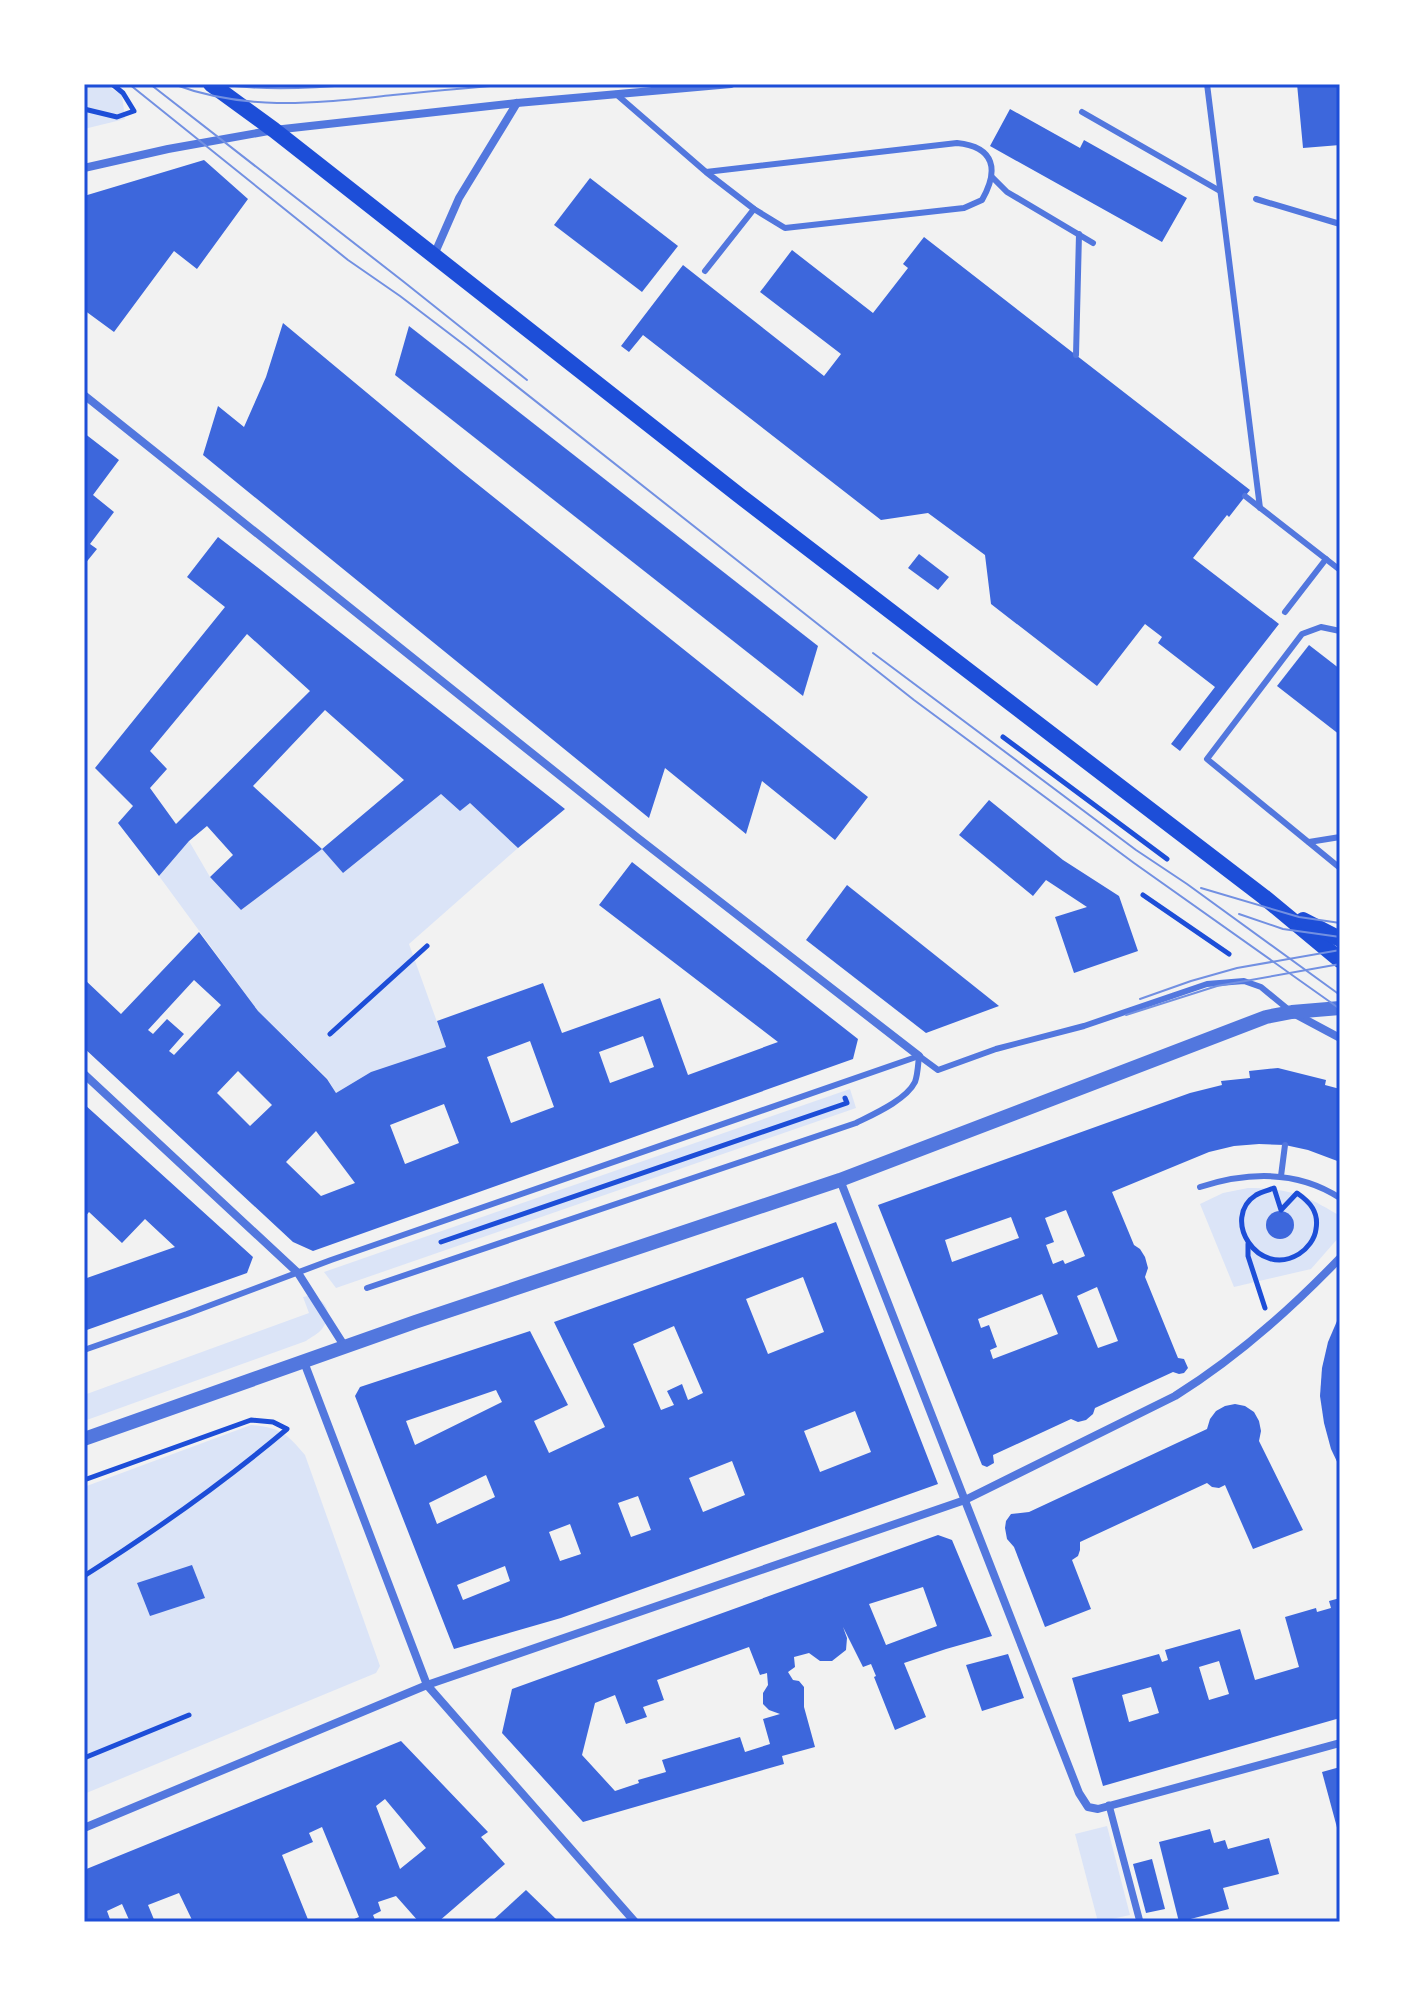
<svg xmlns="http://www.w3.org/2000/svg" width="1424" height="2006" viewBox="0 0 1424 2006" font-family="'Fira Sans',sans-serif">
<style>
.green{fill:#dbe4f7}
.building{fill:#3d67dc;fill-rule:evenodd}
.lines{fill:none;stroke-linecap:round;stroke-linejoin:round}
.path{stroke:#1d4ed8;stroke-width:5}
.service{stroke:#5277de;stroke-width:6}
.pedestrian{stroke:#5277de;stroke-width:7}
.minor{stroke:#5277de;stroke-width:8}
.tertiary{stroke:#5277de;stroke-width:14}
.secondary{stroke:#1d4ed8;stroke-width:16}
.tram{stroke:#7290e2;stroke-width:2}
.neatline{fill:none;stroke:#1d4ed8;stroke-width:3}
</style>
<rect width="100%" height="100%" fill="#f2f2f2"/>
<g class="green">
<polygon points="84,84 104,84 122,95 125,119 84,129"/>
<polygon points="441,794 460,811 470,803 518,848 409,944 446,1047 371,1072 336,1093 327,1078 258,1011 159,876 189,841 210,877 241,910 322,849 343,873"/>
<polygon points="850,1089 856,1108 336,1288 324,1272"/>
<path d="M1248,1188C1289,1188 1306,1195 1340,1216V1236L1311,1269L1234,1287L1200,1204L1223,1193Z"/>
<path d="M308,1296C326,1298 334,1313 322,1329C318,1334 311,1337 306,1341L84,1421V1395L309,1313L303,1297Z"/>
<path d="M251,1425C281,1428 286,1433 305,1455L380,1666L376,1673L84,1794V1487Z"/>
<polygon points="1107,1826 1130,1915 1098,1922 1075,1834"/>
</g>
<g class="building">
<polygon points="1297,84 1340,84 1340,145 1303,148"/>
<polygon points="1010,109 1080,148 1084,140 1187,198 1162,242 990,146"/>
<polygon points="204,160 248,199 197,269 174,251 114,332 84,310 84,196"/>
<polygon points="590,178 678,246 642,292 554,225"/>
<polygon points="924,237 1250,490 1229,517 1227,515 1193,558 1279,624 1180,751 1171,744 1215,687 1158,643 1162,637 1145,624 1097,686 991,604 985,555 928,513 881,520 643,335 629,352 621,346 683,265 824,376 841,354 760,292 792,250 873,313 908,268 903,264"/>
<polygon points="283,323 461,471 868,797 835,840 762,781 746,834 665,768 649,818 203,455 218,406 244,427 266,377"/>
<polygon points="409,326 818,646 803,696 395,375"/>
<polygon points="84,433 119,460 93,495 114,512 90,544 97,549 84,565"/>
<path d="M218,537L257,567L565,809L518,848L470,803L460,811L441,794L343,873L322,849L241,910L210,877L233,855L207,826L189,841L159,876L118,823L133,806L95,768L225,607L187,577ZM247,634L310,691L176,824L150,788L167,769L150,751ZM325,710L404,780L322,849L253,786Z"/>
<polygon points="919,554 949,577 938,590 908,568"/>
<polygon points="1309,645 1340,669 1340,735 1277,686"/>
<polygon points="989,800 1063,860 1119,896 1138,951 1074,973 1055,917 1087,907 1046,880 1033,896 959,835"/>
<path d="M632,862L858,1039L853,1059L313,1251L293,1242L84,1048V979L121,1014L199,932L258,1011L327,1079L336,1093L371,1072L446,1047L437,1021L543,983L562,1033L660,998L688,1075L778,1042L599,905ZM194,980L221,1005L174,1055L169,1051L184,1034L167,1019L153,1034L148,1030ZM643,1036L654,1067L610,1083L599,1052ZM530,1041L554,1107L511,1123L487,1057ZM238,1071L272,1105L250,1126L217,1093ZM444,1104L459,1143L405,1164L390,1125ZM316,1131L355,1183L321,1196L286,1162Z"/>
<polygon points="847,885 999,1006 926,1033 806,940"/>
<path d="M1278,1068L1326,1080L1325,1085L1340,1089V1162L1308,1150L1285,1145L1259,1144L1234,1146L1209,1152L1112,1192L1134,1245L1140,1249L1145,1257L1148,1268L1145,1277L1178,1358L1184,1359L1188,1368L1184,1373L1179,1374L1173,1372L1095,1408L1093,1414L1086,1420L1078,1422L1071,1419L993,1455L994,1463L987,1467L982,1465L878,1205L1190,1093L1222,1085L1221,1081L1250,1078L1249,1071ZM1066,1210L1085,1256L1065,1264L1063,1260L1053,1264L1046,1245L1054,1242L1045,1218ZM1011,1217L1019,1238L952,1262L945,1240ZM1097,1287L1118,1341L1098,1348L1077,1296ZM1042,1294L1058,1334L993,1359L990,1350L997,1347L989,1325L981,1328L978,1319Z"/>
<polygon points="84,1104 253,1257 247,1273 84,1331 84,1279 175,1247 145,1219 122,1243 89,1212 84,1218 84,1184 86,1182 84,1180"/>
<circle cx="1280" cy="1225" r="14"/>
<path d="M836,1222L938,1484L561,1618L454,1649L355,1396L360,1387L530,1331L568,1405L534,1421L549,1453L605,1427L554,1322ZM803,1277L824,1332L768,1354L746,1299ZM674,1326L703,1393L688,1400L682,1384L667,1391L674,1405L661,1410L633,1344ZM496,1390L502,1402L415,1445L406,1421ZM855,1411L871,1452L820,1472L804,1431ZM732,1461L745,1495L703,1512L689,1478ZM486,1475L495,1497L437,1524L429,1503ZM638,1496L651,1530L631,1537L618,1503ZM570,1524L581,1554L560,1561L549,1532ZM505,1566L510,1581L463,1600L457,1585Z"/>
<polygon points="1340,1314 1340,1468 1331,1449 1324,1423 1320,1396 1322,1368 1328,1342"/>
<polygon points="1235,1404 1245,1406 1254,1412 1259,1421 1261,1431 1259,1441 1303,1530 1253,1549 1225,1485 1219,1488 1212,1487 1207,1483 1080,1542 1080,1550 1078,1556 1072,1560 1091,1609 1045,1627 1014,1547 1007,1539 1005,1528 1006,1521 1011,1514 1029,1512 1207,1429 1210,1419 1216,1411 1225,1406"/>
<path d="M938,1535L952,1540L992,1636L946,1649L904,1663L926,1717L895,1730L874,1677L876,1676L871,1664L863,1667L843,1627L847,1638L846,1650L832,1661H820L809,1653L794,1657L795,1667L788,1672L793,1680L799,1681L804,1687V1707L815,1747L782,1756L784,1764L583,1822L502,1733L512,1689ZM923,1587L937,1626L886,1645L869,1604ZM749,1647L760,1675L767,1673L768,1685L763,1693V1704L769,1710L780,1714L763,1719L770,1744L745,1752L740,1737L662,1760L666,1772L638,1780L639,1783L615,1791L582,1755L595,1703L615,1695L626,1724L647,1717L643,1707L664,1700L657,1680Z"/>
<polygon points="192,1565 205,1598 150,1616 137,1583"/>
<path d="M1340,1598V1718L1103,1786L1072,1678L1159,1654L1162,1662L1168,1660L1165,1650L1240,1629L1255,1680L1299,1667L1285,1617L1316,1608L1317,1612L1331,1608L1329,1601ZM1219,1661L1229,1694L1209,1700L1199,1667ZM1151,1687L1159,1713L1129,1722L1122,1695Z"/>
<polygon points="1008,1654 1024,1698 982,1711 966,1665"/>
<path d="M401,1741L488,1832L481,1837L505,1864L438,1922H419L396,1896L378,1902L381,1911L373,1915L376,1922H347L359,1917L322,1827L309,1833L313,1842L282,1855L309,1922H193L179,1893L148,1905L155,1922H130L122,1904L107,1911L111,1922H84V1870ZM385,1799L426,1848L400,1869L376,1806Z"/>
<polygon points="1340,1767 1340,1835 1339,1835 1322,1772"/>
<polygon points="1210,1829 1214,1843 1225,1840 1228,1849 1269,1838 1279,1874 1223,1888 1229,1909 1179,1922 1159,1842"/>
<polygon points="1152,1859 1165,1909 1146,1913 1133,1864"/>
<polygon points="526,1890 559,1922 491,1922"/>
</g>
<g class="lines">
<g class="path">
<polyline points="84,109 117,117 134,111 123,93 112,84"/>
<polyline points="1003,737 1167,859"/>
<polyline points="1143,895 1229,954"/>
<polyline points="330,1034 427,946"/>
<path d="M1274,1188L1281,1210L1297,1193C1310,1202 1319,1212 1316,1229C1315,1239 1307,1249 1299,1254C1258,1279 1220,1218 1256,1195C1261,1192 1269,1190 1274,1188Z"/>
<polyline points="441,1242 847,1103 845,1098"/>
<polyline points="1248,1244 1248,1256 1265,1308"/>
<path d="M84,1480L251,1420L273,1422L287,1429C223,1483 155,1531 84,1576"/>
<polyline points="84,1758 189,1715"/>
</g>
<g class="service">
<polyline points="1207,84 1260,508"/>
<path d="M616,94L706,172L754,209L785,228L964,208L982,200C999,170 995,147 957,143L706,172"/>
<polyline points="1082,112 1220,191"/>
<polyline points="992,177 1007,192 1093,243"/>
<polyline points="1256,199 1340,224"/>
<polyline points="705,271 754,209"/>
<polyline points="1076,355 1079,234"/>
<polyline points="1245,496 1340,570"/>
<polyline points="1285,612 1326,559"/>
<polyline points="1340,631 1321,627 1302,634 1207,759 1340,868"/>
<polyline points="1309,842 1340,837"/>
<polyline points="919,1056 938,1070 996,1049 1084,1026 1207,984 1244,981 1261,987 1289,1010"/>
<polyline points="1281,1176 1285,1145"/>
<path d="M1200,1187C1247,1172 1297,1170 1340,1198"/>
<path d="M367,1288L856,1123C874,1114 906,1100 915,1082C918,1074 918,1064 919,1056"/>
<polyline points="84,1350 187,1314 331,1260 919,1056"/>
</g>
<polyline class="pedestrian" points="1109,1805 1140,1922"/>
<g class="minor">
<polyline points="84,168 168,149 274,130 517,103 731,84"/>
<polyline points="434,255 459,198 517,103"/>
<polyline points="84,395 638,838 919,1056"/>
<polyline points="1295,1014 1340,1038"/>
<polyline points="84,1074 298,1273 345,1347"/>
<polyline points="840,1180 1079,1793 1088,1807 1098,1809 1340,1743"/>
<polyline points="304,1362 427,1685 635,1922"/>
<path d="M84,1828L427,1685L965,1500L1175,1396C1236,1358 1290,1310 1340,1258"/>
</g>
<polyline class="tertiary" points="84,1439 415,1322 840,1180 1266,1017 1292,1012 1340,1008"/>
<g class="secondary">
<polyline points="211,84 274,130 740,496 1264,897 1340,960"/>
<polyline points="1303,920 1340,939"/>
</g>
<g class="tram">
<polyline points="129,84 348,260 400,296 467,347 914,700 1134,863 1340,1009"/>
<polyline points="150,84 404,282 527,380"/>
<path d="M173,84C248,112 316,103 393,95C434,91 475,87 517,84"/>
<path d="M219,84C264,91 308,89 354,84"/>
<polyline points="873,653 1136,850 1187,884 1340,995"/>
<polyline points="1201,888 1299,917 1340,923"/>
<polyline points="1239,914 1283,929 1340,937"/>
<polyline points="1140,999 1191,981 1237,968 1340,950"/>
<polyline points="1126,1015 1217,986 1340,964"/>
</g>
</g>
<rect width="1424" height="2006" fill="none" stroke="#ffffff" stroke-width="172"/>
<rect x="86" y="86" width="1252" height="1834" class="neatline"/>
</svg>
